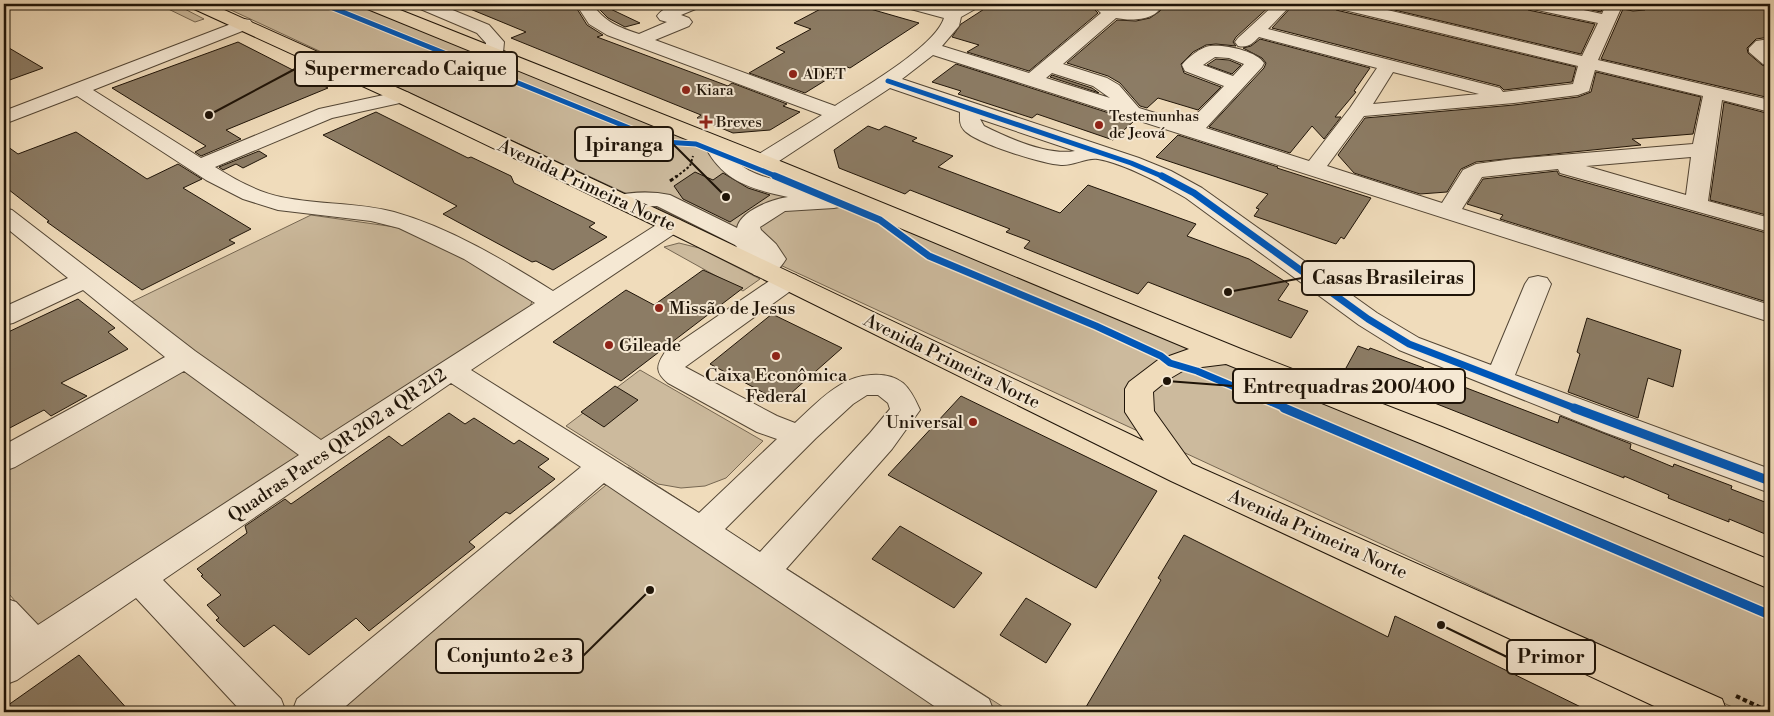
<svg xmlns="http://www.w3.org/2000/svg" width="1774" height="716" viewBox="0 0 1774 716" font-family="'Libre Bodoni',serif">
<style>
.green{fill:#ccba9d;stroke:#766752}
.building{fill:#8c7c65;stroke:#1f1408}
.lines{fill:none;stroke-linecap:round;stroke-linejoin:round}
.minor-casing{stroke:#534635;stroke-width:2}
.major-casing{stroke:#1f1408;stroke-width:2}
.path-far2{stroke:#1f1408;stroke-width:2;stroke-dasharray:2.5 2;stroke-linecap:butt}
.path-far1{stroke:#1f1408;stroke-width:3;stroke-dasharray:4 2.5;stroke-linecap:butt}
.path{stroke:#1f1408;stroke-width:4;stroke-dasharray:4.5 3;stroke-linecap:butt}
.minor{fill:#f5e8d3;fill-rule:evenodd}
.major{fill:#f0dcbb;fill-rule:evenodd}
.cycleway-far2-casing{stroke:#f5e8d3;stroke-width:7}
.cycleway-far1-casing{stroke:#f5e8d3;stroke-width:10}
.cycleway-casing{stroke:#f5e8d3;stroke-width:12}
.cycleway-far2{stroke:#0057b8;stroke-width:5}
.cycleway-far1{stroke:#0057b8;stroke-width:7}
.cycleway{stroke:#0057b8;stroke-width:9}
.poi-dot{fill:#8f2418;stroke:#f5e8d3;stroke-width:2}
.labels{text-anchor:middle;stroke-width:4;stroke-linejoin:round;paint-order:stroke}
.far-poi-label{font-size:15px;fill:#1f1408;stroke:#f5e8d3;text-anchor:start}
.street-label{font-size:18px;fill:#1f1408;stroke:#f5e8d3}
.poi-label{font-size:18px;fill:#1f1408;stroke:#f5e8d3;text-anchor:start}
.leader{fill:none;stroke:#1f1408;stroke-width:2}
.callout-dot{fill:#1f1408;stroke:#f5e8d3;stroke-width:2}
.callout{fill:#f5e8d3;stroke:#1f1408;stroke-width:2}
.callout-label{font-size:19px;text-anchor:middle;font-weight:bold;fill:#1f1408}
</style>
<rect width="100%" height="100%" fill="#f0dcbb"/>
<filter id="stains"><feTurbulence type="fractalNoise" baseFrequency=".004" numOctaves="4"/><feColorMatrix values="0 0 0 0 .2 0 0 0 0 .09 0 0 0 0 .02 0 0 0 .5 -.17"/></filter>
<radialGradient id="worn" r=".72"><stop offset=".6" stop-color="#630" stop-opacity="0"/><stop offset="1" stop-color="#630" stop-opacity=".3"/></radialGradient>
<g class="green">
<polygon points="158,4 175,4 204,19 195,22"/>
<polygon points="218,4 379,4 1770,570 1770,712 1743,712"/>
<polygon points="311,215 409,229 506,279 532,301 522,331 55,648 4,588 4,464 184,358 125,305"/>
<polygon points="679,243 699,248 760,279 743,291 664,247"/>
<polygon points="640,370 763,441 726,478 705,486 681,488 658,484 566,426"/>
<polygon points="628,467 1011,712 330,712"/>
</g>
<g class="building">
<polygon points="458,4 574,4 587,25 603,35 597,37 728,86 732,83 787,104 783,106 800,112 770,130 733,133 697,118 701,115 511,38 526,32"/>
<polygon points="594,4 600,4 640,23 625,27 608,18"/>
<polygon points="830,4 853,4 919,23 850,68 847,67 805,93 749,73 785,52 776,48 811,29 794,23"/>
<polygon points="992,4 1089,4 1098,13 1029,71 967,52 979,45 952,37 961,24"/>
<polygon points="1164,4 1272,4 1236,37 1233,42 1236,46 1216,44 1206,45 1193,52 1181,64 1184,73 1221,87 1198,110 1158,98 1147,108 1140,106 1120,83 1108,76 1067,63 1117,20 1136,21 1150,18 1160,11"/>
<polygon points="1294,4 1332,4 1336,10 1576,67 1572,82 1504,90 1500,86 1272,28"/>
<polygon points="1369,4 1524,4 1528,10 1595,24 1581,54"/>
<polygon points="1564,4 1604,4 1601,12"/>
<polygon points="1649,4 1770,4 1770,37 1756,39 1747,48 1748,53 1762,65 1770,68 1770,98 1601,59 1623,9 1633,11 1645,10"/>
<polygon points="1260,39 1370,68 1354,91 1356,92 1335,117 1341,117 1324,139 1312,126 1290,153 1209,127 1264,68 1266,63 1262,58 1243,48 1251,46"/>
<polygon points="238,42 328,88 226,130 241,139 201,156 195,152 206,146 112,88"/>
<polygon points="4,45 43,68 4,82"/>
<polygon points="1216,59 1229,60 1241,65 1232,74 1207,65"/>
<polygon points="956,64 1134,121 1113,140 1037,114 1032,118 958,94 961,91 932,82"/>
<polygon points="1596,72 1701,97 1693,134 1632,139 1641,145 1476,162 1461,169 1447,192 1420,194 1354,173 1338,155 1365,118 1514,105 1578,97 1591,92"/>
<polygon points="1052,75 1092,88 1099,93 1050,77"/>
<polygon points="1724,102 1770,114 1770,216 1710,200"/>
<polygon points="376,112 468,158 471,157 511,176 514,183 595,223 589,227 607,237 553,270 536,261 532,262 443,214 457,206 323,135"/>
<polygon points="868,126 879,130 885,126 917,138 912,141 953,156 938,167 1060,213 1088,185 1196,224 1187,236 1249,259 1289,284 1278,300 1308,311 1291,338 1148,282 1138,294 1024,248 1030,241 1006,232 1010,229 910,190 905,194 839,168 834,150"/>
<polygon points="76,132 147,179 178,164 202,179 183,188 251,229 229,240 235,243 142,290 47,222 49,221 4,186 4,144 18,154"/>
<polygon points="1178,135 1278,167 1277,168 1371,198 1344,239 1341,237 1336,244 1254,216 1259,209 1256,208 1268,194 1156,157"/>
<polygon points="259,151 267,156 243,168 236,164 223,170 219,167"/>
<polygon points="1557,171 1559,175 1770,234 1770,303 1500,219 1503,215 1467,204 1483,179"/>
<polygon points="695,172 713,180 723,173 748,188 770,195 730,222 683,199 674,186"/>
<polygon points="703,270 743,288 621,381 553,342 626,290 654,305"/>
<polygon points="78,299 115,328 108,332 128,349 61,383 87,396 51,416 44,410 4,431 4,334"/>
<polygon points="772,314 842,348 781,402 710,364"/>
<polygon points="1587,318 1681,350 1673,387 1648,378 1638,418 1568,392 1580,354 1577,352"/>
<polygon points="1358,346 1369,350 1370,348 1424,368 1422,371 1558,423 1560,416 1631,444 1630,449 1673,467 1674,464 1732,486 1731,489 1770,504 1770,536 1729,519 1729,522 1668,498 1669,495 1624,476 1624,478 1432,402 1414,389 1412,395 1356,375 1357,372 1346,368"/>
<polygon points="615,386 638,400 604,427 581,412"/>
<polygon points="961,396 1157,491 1096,588 888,475"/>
<polygon points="449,413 465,424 474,418 514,444 519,440 549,459 538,467 555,479 510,514 506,512 469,542 475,547 369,631 356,618 309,655 274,625 244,647 216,620 219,618 207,605 221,595 201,576 203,575 197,569 247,533 245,526 285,499 291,504 389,436 402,446"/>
<polygon points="900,526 982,573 954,608 872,559"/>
<polygon points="1184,535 1388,637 1395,616 1591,712 1083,712 1161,580 1158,578"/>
<polygon points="1026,598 1071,624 1046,663 1000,635"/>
<polygon points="79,655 130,712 4,712 4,708"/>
</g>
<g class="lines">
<g class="minor-casing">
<g id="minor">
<polygon points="416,4 438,4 489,25 504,42 503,53 500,57 494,58 488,57 485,53 486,43 477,33 418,8"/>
<path d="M576,4H592C605,22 618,27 639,34L667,22L660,20L657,16C666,3 686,4 700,4L698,8L681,15L689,18L692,22L689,26L655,40L835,106C861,89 935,47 944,18L907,8L905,4H931L951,9L960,4H979L977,8L961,17L959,26L942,46L1029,73L1101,13L1091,4H1109L1120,9L1132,10L1140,8L1146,4H1162C1157,21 1131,21 1116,18L1063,64L1107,78L1119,85L1139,108L1188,123L1224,86L1185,71L1182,65C1187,58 1201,47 1210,46C1224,44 1257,51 1264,63L1262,67L1206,128L1309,161L1350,108L1377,68L1259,37C1252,44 1248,48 1238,46L1235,42L1238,38L1275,4H1292L1268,29L1500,88L1503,92L1573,84L1578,66L1336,8L1334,4H1362L1582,56L1598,23L1528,8L1526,4H1556L1602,14L1606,4H1647L1645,8C1638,9 1628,11 1622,6L1598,60L1770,100V112L1722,100L1708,201L1770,218V232L1560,173L1558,169L1482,177L1462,209L1770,305V322L933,55L902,79L1139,158L1171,171L1202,188L1377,313L1419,338L1491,365L1525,284L1529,278L1538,276L1547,278L1551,284L1515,375L1770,469V493L1604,432L1399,350L1359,325L1186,198C1162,184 1126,164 1098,159C1087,157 1073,166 1061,165C1043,164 975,143 964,130C959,125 960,118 960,112L890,88L770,167L762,168L754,167L751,162L754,157L822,115L607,35L589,24ZM1215,57L1229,58L1244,64L1233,76L1203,65ZM1595,70L1703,96L1693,144L1513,159L1476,164L1463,170L1442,203L1327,166L1364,116L1514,103L1578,95L1589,91ZM1393,72L1479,94L1373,104ZM1052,73L1093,86L1110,98L1046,78ZM980,119L1075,151C1048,156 1008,138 984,126ZM1691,157L1686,195L1586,166Z"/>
<path d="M244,19L250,20L253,24L250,28L93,90L201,158L319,109L402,91L409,93L412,97L409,101L332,118L215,167C236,180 257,192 281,197C318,205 357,202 394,212C451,228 503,260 553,291L664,220L672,218L680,220L684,225L680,230L471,370L699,513L777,439L757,432L668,383C655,372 656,366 665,352L778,275L787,273L796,275L800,281L796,287L685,367L777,416L795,423C809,410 823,395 840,385C857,374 886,370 903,383C911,390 916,401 920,410L892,449L786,569L989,699L994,712H943L604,483L339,712H292L297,699L581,467L451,383L163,580L281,699L286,712H242L136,598L17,680L4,685V648L9,644L4,638V598L16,602L38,625L299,455L184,371L15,467L4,471V445L165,357L83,290L13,323L4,325V307L68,278L4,226V208L12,210L195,351L321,440L535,303L464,259L399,228L371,221L278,210L243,199L206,180L77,96L4,124V111ZM867,395H878L888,403L890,409L870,433L760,552L725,529L816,438L853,404Z"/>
<polygon points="1770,39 1770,49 1767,50 1770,52 1770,66 1763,64 1749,52 1749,48 1756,41"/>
<path d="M713,136L720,138C726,145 729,154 735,160C757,182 791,181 819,188L822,193L821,195L850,191L858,193L861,198L858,203L834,208L785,211L760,227L761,230L776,244L786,259C778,272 770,279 754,275L751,270L754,265L749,266L740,264L737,259V247L735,245L657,206L621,208L613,206L610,201L613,196C631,192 652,191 670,195L737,228C740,211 772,199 788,197C749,189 720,180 703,142L706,138Z"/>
</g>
</g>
<g class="major-casing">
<polygon id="major" points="190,4 211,4 409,93 680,220 1144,441 1125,412 1125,389 1129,382 1158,360 1189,349 754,167 365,8 363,4 385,4 770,157 1241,349 1442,427 1770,560 1770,589 1420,443 1226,364 1186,369 1169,379 1153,392 1154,411 1192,464 1722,699 1727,712 1667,712 1171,481 664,230 395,101 192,8"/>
</g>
<polyline class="path-far2" points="676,177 690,166 693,156"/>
<polyline class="path-far1" points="670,181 677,176"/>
<polyline class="path" points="1736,696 1770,712"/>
<use href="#minor" class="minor"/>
<use href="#major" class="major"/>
<g class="cycleway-far2-casing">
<g id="cycleway-far2">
<polyline points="323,4 664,142 696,144 778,177"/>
<polyline points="888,81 1131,163 1164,177"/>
</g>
</g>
<g class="cycleway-far1-casing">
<g id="cycleway-far1">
<polyline points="775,176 880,220 929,256 1096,326 1161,356 1170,363 1197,371 1287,409"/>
<polyline points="1162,176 1194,193 1368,319 1409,344 1577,409"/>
</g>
</g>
<g class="cycleway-casing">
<g id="cycleway">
<polyline points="1284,408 1770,615"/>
<polyline points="1574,408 1770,481"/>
</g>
</g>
<use href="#cycleway-far2" class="cycleway-far2"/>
<use href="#cycleway-far1" class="cycleway-far1"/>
<use href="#cycleway" class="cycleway"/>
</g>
<g class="poi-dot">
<circle cx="793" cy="74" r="5"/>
<circle cx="686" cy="90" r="5"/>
<path d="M703.5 114.5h5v5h5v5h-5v5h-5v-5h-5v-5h5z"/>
<circle cx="1099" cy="125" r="5"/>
<circle cx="659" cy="308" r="5"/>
<circle cx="609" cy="345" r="5"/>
<circle cx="776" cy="356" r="5"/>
<circle cx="973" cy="422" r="5"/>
</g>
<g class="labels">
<g class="far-poi-label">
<text x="803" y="79">ADET</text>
<text x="696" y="95">Kiara</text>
<text x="1109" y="121">Testemunhas<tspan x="1109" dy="17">de Jeová</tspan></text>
<text x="716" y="127">Breves</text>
</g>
<g class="street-label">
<text transform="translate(587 185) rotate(25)" y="6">Avenida Primeira Norte</text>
<text transform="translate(952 361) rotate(26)" y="6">Avenida Primeira Norte</text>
<text transform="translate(337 445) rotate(-34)" y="6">Quadras Pares QR 202 a QR 212</text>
<text transform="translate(1318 534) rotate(24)" y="6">Avenida Primeira Norte</text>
</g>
<g class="poi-label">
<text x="669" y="314">Missão de Jesus</text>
<text x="619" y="351">Gileade</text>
<text x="776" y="381" text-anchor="middle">Caixa Econômica<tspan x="776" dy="21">Federal</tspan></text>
<text x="963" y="428" text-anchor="end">Universal</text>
</g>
</g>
<path class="leader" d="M209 115L295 69M726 197L673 144M1228 292L1302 278M1167 381L1233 386M650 590L583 656M1441 625L1507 657"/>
<g class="callout-dot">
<circle cx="209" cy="115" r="5"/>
<circle cx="726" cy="197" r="5"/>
<circle cx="1228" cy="292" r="5"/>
<circle cx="1167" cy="381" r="5"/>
<circle cx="650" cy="590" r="5"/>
<circle cx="1441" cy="625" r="5"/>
</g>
<g class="callout">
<rect x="295" y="52" width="222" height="34" rx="5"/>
<rect x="575" y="127" width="98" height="34" rx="5"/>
<rect x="1302" y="261" width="172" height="34" rx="5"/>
<rect x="1233" y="369" width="232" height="34" rx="5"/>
<rect x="436" y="639" width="147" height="34" rx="5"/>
<rect x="1507" y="640" width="88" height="34" rx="5"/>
</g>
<g class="callout-label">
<text x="406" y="75">Supermercado Caique</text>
<text x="624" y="151">Ipiranga</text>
<text x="1388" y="284">Casas Brasileiras</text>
<text x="1349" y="393">Entrequadras 200/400</text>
<text x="510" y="662">Conjunto 2 e 3</text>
<text x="1551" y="663">Primor</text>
</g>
<rect width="1774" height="716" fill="none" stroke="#f0dcbb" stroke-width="20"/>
<rect x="5" y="5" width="1764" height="706" fill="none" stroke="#1f1408" stroke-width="2.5"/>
<rect x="10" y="10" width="1754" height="696" fill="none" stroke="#1f1408"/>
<rect width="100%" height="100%" filter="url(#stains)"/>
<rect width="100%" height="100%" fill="url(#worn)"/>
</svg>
